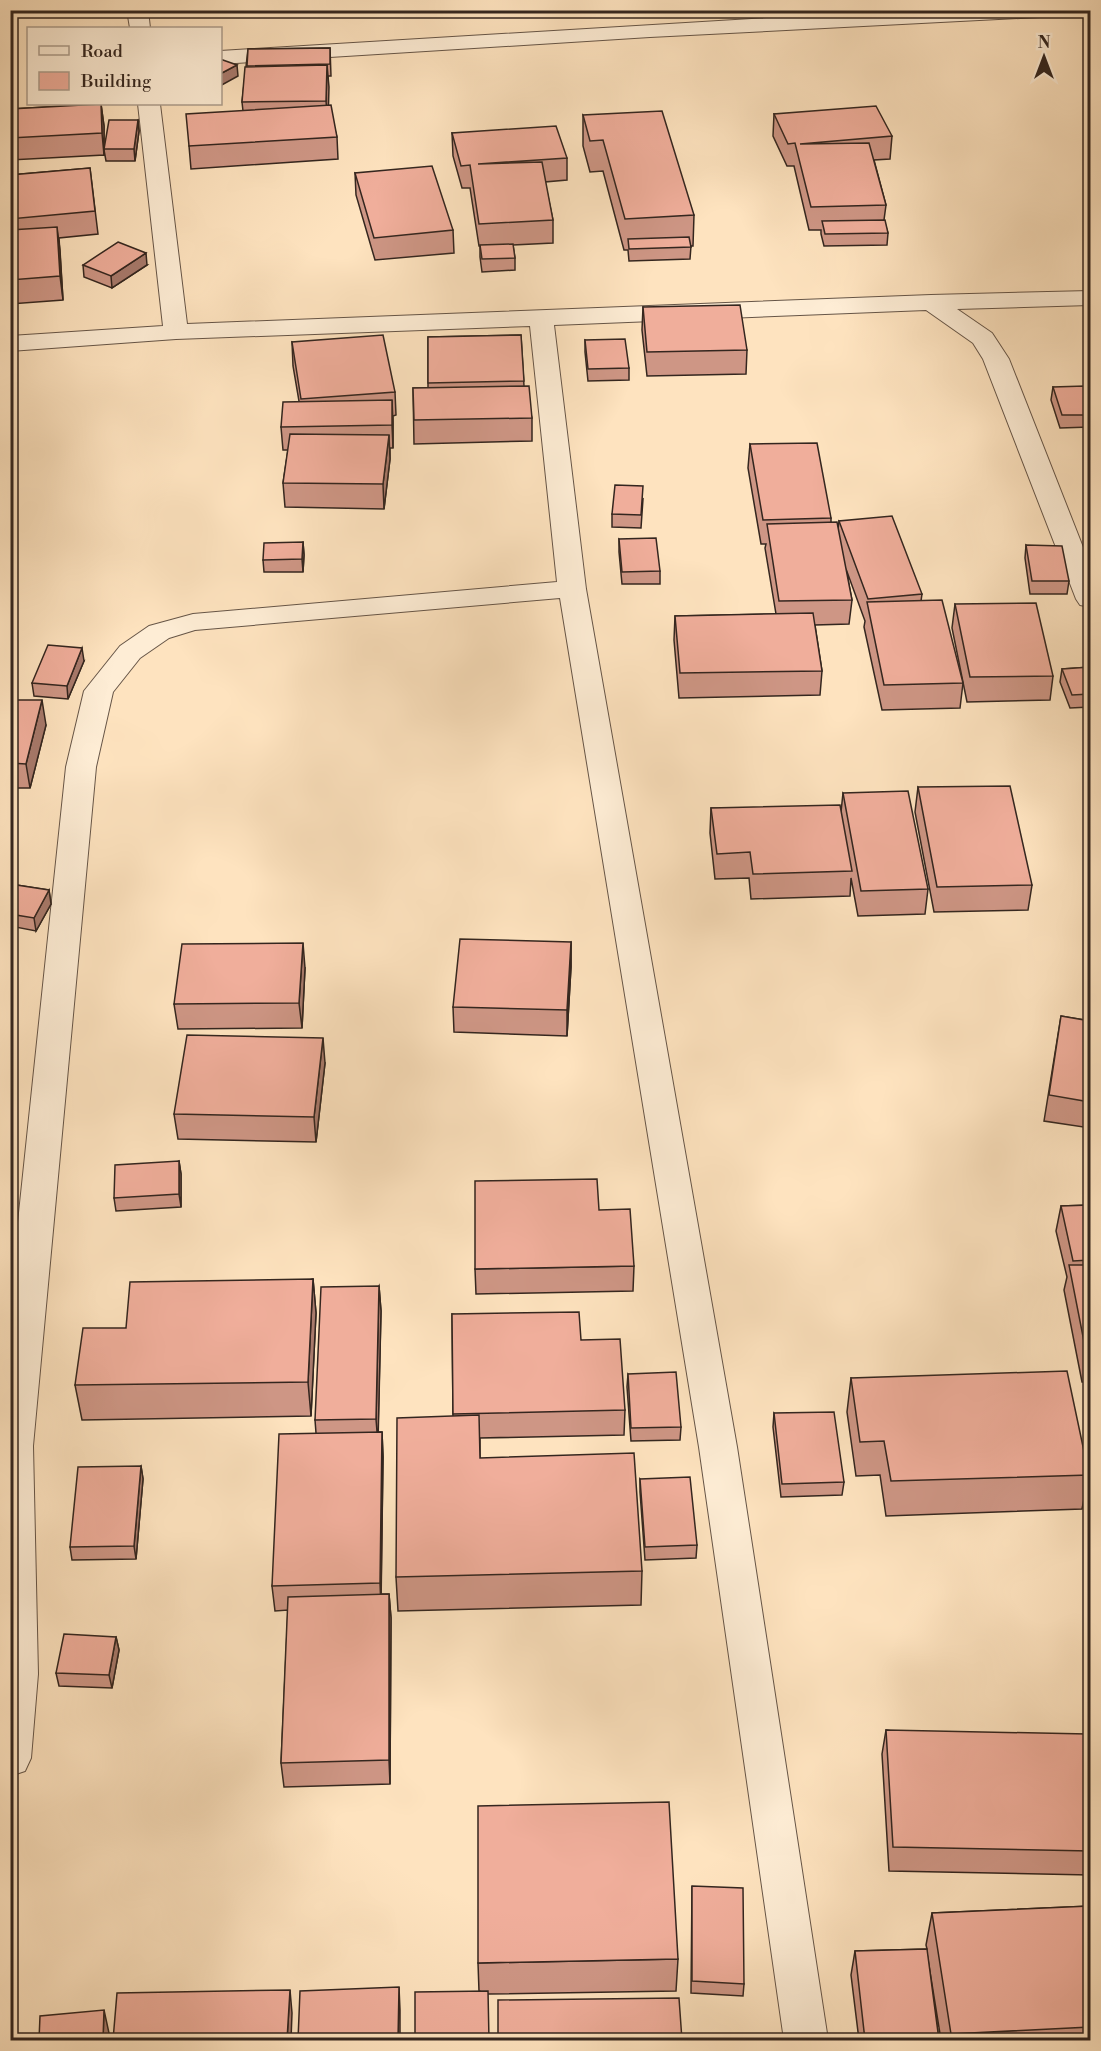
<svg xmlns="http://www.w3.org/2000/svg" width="1101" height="2051" viewBox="0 0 1101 2051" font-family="'Libre Bodoni',serif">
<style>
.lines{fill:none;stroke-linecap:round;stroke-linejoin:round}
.minor-casing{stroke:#665547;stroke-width:2}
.minor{fill:#feedd5;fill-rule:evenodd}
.wall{fill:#ce9685;stroke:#34261f;stroke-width:1.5}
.shaded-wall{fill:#a87a6c;stroke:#34261f;stroke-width:1.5}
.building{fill:#f0ae9b;stroke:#34261f;stroke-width:1.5}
</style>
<rect width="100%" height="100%" fill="#fee3bf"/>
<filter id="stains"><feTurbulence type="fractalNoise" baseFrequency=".00333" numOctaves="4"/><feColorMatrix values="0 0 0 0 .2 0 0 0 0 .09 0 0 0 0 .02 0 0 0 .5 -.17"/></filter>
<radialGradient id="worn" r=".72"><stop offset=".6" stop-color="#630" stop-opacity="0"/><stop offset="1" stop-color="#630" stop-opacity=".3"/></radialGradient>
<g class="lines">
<g class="minor-casing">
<g id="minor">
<polygon points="127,10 148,10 150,28 130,28"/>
<polygon points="901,10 1069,10 1066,14 1059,16 650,37 220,64 220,51"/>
<polygon points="138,104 160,104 187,324 931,295 1090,291 1090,305 957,309 992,333 1009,359 1090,565 1090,607 1080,605 1076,599 983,359 973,343 926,310 554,325 586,589 737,1447 828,2040 784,2040 699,1447 560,598 195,630 169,638 140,658 113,692 96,767 33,1446 38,1674 31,1758 25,1771 10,1776 10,1298 66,767 84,691 120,646 149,626 193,614 557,582 530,326 176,339 10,351 10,336 163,326"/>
</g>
</g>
<use href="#minor" class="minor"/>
</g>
<g class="wall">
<polygon points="330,48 331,76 328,76 328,105 337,137 338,159 191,169 189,146 243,111 242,102 248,49"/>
<polygon points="101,104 104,126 104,149 138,120 139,131 135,161 106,161 104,150 104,155 10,160 10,109"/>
<polygon points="774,114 892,136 890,159 874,160 886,205 884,220 888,233 887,245 824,246 821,234 821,230 809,230 794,166 787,166 773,136"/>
<polygon points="583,115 694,215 693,246 691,246 690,259 629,261 628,250 624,250 603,171 590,172 583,146"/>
<polygon points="452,133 567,158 567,180 545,182 553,220 553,243 513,245 515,258 515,270 482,272 480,257 480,246 479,246 470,188 462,188 453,156"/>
<polygon points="90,168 98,234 59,238 63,300 10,304 10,175"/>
<polygon points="355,173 453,230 454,253 375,260 356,195"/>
<polygon points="83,265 147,265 112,288 84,277"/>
<polygon points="643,307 747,350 746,374 647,376 642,330"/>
<polygon points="521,335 524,386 532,418 532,441 414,444 413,388 428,388 428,337"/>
<polygon points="585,340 629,368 629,380 588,381 585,352"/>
<polygon points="292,342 395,392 396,415 393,416 393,448 390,448 390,459 384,509 285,507 283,483 288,450 283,450 281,427 299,401 293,366"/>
<polygon points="1053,387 1090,400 1090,427 1060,428 1051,400"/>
<polygon points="750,444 831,518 831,522 838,530 839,521 922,594 921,601 963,683 960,708 882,710 864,627 865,621 846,569 852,600 849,624 815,625 822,671 820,695 679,698 674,640 675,616 776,614 765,548 766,544 761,544 748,468"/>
<polygon points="643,499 641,528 612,527 612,514"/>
<polygon points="619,539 660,571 660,584 622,584 619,552"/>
<polygon points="303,542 304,555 303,572 264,572 263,560"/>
<polygon points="1026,545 1069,581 1067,594 1030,594 1025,558"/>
<polygon points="955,604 1053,676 1050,700 967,702 952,628"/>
<polygon points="84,661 68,699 34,696 32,683"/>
<polygon points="1090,667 1090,707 1070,708 1060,682 1062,669"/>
<polygon points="10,700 46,725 30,788 10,788"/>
<polygon points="918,787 1032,885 1028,910 934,912 915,812"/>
<polygon points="843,793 928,889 925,914 858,916 851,878 850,896 751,899 749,878 715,879 710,833 711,808 841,812"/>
<polygon points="10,884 49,890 51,904 36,931 10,926"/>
<polygon points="571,942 571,967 567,1036 454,1032 453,1007"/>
<polygon points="305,968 302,1028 178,1029 174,1004"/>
<polygon points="1061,1016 1090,1021 1090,1128 1044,1121"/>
<polygon points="325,1063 316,1142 178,1139 174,1114"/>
<polygon points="179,1161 181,1174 181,1207 116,1211 114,1198"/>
<polygon points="1090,1205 1090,1382 1082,1382 1064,1290 1067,1277 1056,1231 1061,1206"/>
<polygon points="634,1266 633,1291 476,1294 475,1269"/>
<polygon points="313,1279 316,1313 311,1416 82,1420 75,1385 126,1328"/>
<polygon points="379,1286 381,1311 378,1432 382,1432 383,1457 381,1594 389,1594 391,1618 390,1784 284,1787 281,1763 288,1610 275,1611 272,1586 316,1433 315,1420"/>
<polygon points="452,1314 581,1340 625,1410 624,1435 480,1438 480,1458 642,1571 641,1605 398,1611 396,1577 453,1416"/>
<polygon points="628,1374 681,1427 680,1440 631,1441 627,1387"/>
<polygon points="851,1378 1089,1475 1082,1509 886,1516 880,1475 856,1476 847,1412"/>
<polygon points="774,1413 844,1482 842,1495 781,1497 773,1427"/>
<polygon points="1090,1421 1090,1454 1086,1441"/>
<polygon points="141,1466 143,1479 136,1559 72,1560 70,1547"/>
<polygon points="640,1479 697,1545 696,1558 645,1560 640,1492"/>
<polygon points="116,1637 119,1650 112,1688 59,1686 56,1673"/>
<polygon points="886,1730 1090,1764 1090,1875 889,1871 882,1754"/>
<polygon points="692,1886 744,1984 743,1996 691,1993"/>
<polygon points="1090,1906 1090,2040 941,2040 927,1953 939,2040 859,2040 851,1975 855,1951 927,1949 926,1945 932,1913"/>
<polygon points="678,1959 676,1991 488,1994 479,1991 478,1963"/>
</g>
<g class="shaded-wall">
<polygon points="237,65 238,76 220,86 220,74"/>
<polygon points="327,65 329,87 328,123 326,101"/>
<polygon points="101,104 104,126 104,155 102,133"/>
<polygon points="138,120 139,131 135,161 134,149"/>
<polygon points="57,227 60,250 63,300 60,276"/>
<polygon points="146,253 147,265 112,288 111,276"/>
<polygon points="392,400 393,423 393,448 392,425"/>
<polygon points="389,435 390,459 384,509 383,484"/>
<polygon points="303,542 304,555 303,572 302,559"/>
<polygon points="82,648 84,661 68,699 67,686"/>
<polygon points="42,700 46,725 30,788 26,764"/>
<polygon points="10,838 14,859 10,866"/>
<polygon points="49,890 51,904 36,931 34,918"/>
<polygon points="571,942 571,967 567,1036 567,1010"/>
<polygon points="303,943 305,968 302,1028 299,1003"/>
<polygon points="323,1038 325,1063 316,1142 314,1117"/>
<polygon points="10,1097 14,1114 10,1134"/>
<polygon points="179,1161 181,1174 181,1207 179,1194"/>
<polygon points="313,1279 316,1313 311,1416 308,1382"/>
<polygon points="379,1286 381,1311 378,1444 376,1419"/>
<polygon points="382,1432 383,1457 381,1608 380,1583"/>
<polygon points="141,1466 143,1479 136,1559 134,1546"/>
<polygon points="389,1594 391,1618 390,1784 389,1760"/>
<polygon points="116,1637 119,1650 112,1688 109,1675"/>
<polygon points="399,1987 400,2010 400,2040 398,2040"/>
<polygon points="290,1990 292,2013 291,2040 287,2040"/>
<polygon points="104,2010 109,2033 109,2040 103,2040"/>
</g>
<g class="building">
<polygon points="330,48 330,64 247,66 248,49"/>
<polygon points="220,59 237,65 220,74"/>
<polygon points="327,65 326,101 242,102 245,67"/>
<polygon points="101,104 102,133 10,138 10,109"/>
<polygon points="331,105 337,137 189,146 186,114"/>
<polygon points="876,106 892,136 800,144 869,143 886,205 811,207 795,143 788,144 774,114"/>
<polygon points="662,111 694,215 625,219 603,140 590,141 583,115"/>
<polygon points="109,120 138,120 134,149 104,149"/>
<polygon points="556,126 567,158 478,164 542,162 553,220 479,224 470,165 461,166 452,133"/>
<polygon points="432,166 453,230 374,238 355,173"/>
<polygon points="90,168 95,211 10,219 10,175"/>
<polygon points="885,220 888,233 825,234 822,221"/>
<polygon points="57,227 60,276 10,280 10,230"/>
<polygon points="689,237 691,247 629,249 628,239"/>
<polygon points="118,242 146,253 111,276 83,265"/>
<polygon points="513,244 515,258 482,259 480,245"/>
<polygon points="740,305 747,350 647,352 643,307"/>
<polygon points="383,335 395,392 301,399 292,342"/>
<polygon points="521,335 524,381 428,383 428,337"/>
<polygon points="625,339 629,368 588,369 585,340"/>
<polygon points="529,386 532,418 414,420 413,388"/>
<polygon points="1085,386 1090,400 1090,415 1062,415 1053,387"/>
<polygon points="392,400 392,425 281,427 283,402"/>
<polygon points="290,434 389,435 383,484 283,483"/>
<polygon points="817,443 831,518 763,520 750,444"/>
<polygon points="615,485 643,486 641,515 612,514"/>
<polygon points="892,516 922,594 868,599 839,521"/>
<polygon points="837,522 852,600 779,601 767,524"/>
<polygon points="656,538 660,571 622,572 619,539"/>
<polygon points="303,542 302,559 263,560 264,543"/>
<polygon points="1026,545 1062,546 1069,581 1032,581"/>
<polygon points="942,600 963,683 884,685 867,602"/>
<polygon points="1036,603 1053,676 970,677 955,604"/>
<polygon points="813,613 822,671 680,673 675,616"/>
<polygon points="48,645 82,648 67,686 32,683"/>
<polygon points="1090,667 1090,694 1072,695 1062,669"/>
<polygon points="10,700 42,700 26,764 10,763"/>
<polygon points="1010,786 1032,885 937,887 918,787"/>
<polygon points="908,791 928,889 861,891 843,793"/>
<polygon points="840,805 852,871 753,874 750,852 717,854 711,808"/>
<polygon points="10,884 49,890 34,918 10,914"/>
<polygon points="460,939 571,942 567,1010 453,1007"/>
<polygon points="303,943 299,1003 174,1004 182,944"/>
<polygon points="1061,1016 1090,1021 1090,1102 1049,1095"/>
<polygon points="187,1035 323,1038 314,1117 174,1114"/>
<polygon points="179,1161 179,1194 114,1198 115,1165"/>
<polygon points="597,1179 599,1210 630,1209 634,1266 475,1269 475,1181"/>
<polygon points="1090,1205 1090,1260 1073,1261 1061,1206"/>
<polygon points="1069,1265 1090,1265 1090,1357 1087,1357"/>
<polygon points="313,1279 308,1382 75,1385 83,1328 126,1328 130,1282"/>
<polygon points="379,1286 376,1419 315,1420 321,1287"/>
<polygon points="579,1312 581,1340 620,1339 625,1410 453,1414 452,1314"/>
<polygon points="1067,1371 1089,1475 891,1481 884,1441 860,1442 851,1378"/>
<polygon points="676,1372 681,1427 631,1428 628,1374"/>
<polygon points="834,1412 844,1482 782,1484 774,1413"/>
<polygon points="479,1415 480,1458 634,1453 642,1571 396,1577 397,1418"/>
<polygon points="382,1432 380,1583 272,1586 279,1434"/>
<polygon points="141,1466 134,1546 70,1547 78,1467"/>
<polygon points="690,1477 697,1545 645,1547 640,1479"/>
<polygon points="389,1594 389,1760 281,1763 288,1597"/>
<polygon points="64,1634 116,1637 109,1675 56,1673"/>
<polygon points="886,1730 1087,1734 1090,1764 1090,1851 893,1847"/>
<polygon points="669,1802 678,1959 478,1963 478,1806"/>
<polygon points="692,1886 743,1888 744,1984 692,1981"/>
<polygon points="1090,1906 1090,2027 951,2034 932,1913"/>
<polygon points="927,1949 939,2040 865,2040 855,1951"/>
<polygon points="399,1987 398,2040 298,2040 300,1991"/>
<polygon points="290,1990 287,2040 113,2040 117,1993"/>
<polygon points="488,1991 489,2040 415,2040 415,1992"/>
<polygon points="679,1998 682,2040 498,2040 498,2000"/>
<polygon points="104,2010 103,2040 39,2040 40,2016"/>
</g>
<rect width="1101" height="2051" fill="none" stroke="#fee3bf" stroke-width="36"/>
<rect x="12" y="12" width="1077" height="2027" fill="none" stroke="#34261f" stroke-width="3"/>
<rect x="18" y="18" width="1065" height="2015" fill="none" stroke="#34261f" stroke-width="1.5"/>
<rect x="27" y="27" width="195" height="78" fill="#feedd5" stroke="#ad9d8c" stroke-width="1.5"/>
<rect x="39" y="46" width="30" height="9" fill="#feedd5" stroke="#ad9d8c" stroke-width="1.5"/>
<text x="81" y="57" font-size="18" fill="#34261f">Road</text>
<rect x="39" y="72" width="30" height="18" fill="#f0ae9b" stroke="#ad9d8c" stroke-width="1.5"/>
<text x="81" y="87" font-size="18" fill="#34261f">Building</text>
<g transform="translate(1044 57)" stroke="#feedd5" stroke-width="4.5" paint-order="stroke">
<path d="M0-4.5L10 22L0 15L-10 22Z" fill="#34261f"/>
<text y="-9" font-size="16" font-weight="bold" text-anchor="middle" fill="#34261f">N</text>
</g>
<rect width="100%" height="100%" filter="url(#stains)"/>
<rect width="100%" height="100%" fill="url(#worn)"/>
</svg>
